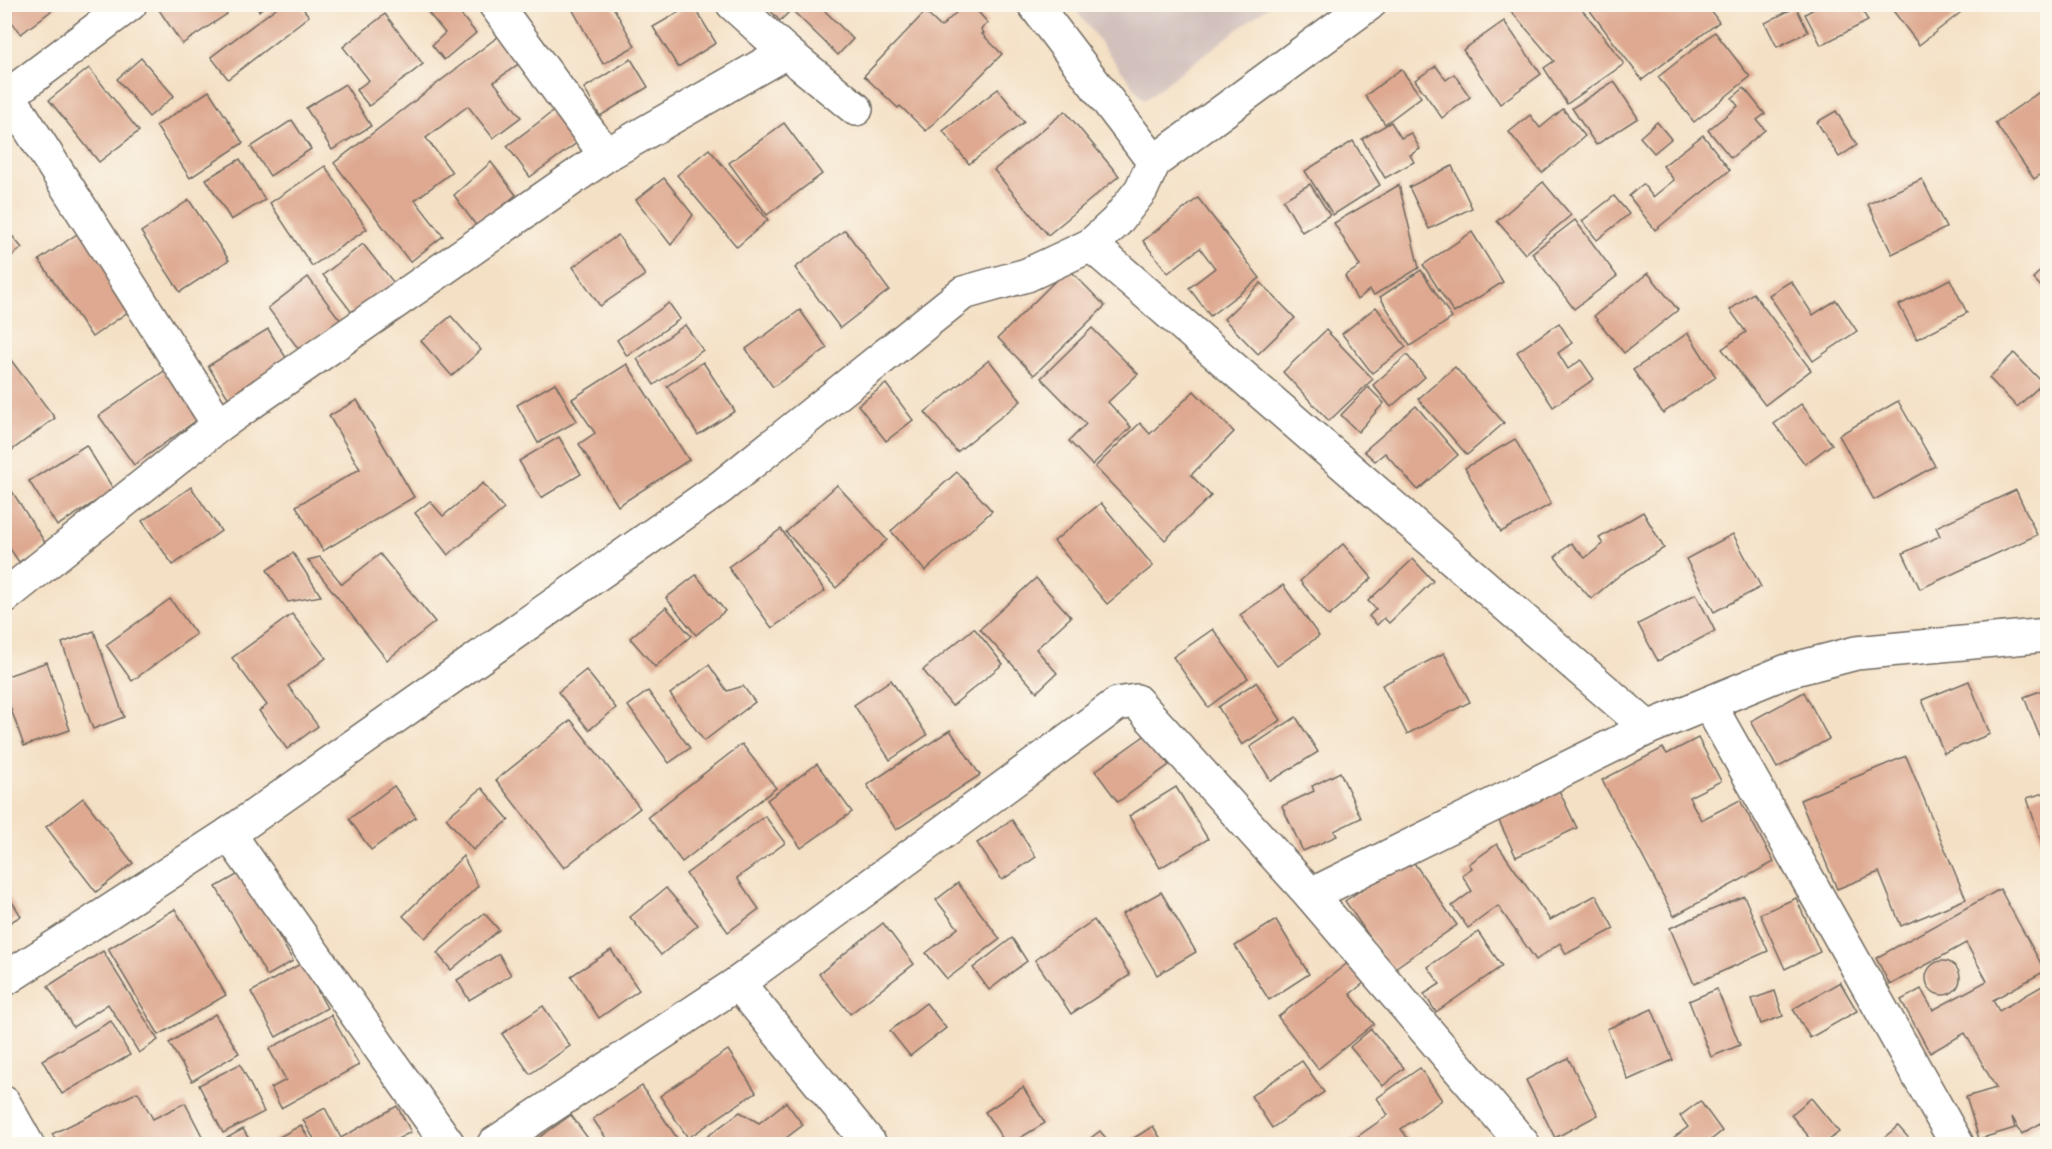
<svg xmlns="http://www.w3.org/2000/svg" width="2052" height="1149" viewBox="0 0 2052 1149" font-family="'IM FELL Double Pica',serif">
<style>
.industrial{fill:#d1c0bc}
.building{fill:#dea990}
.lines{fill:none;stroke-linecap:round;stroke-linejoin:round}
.minor-casing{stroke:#716a61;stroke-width:36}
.minor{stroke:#fff;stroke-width:33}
</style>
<rect width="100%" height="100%" fill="#fbf7ec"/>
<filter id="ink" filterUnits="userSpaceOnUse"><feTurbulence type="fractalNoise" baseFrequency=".0167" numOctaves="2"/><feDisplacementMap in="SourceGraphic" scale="12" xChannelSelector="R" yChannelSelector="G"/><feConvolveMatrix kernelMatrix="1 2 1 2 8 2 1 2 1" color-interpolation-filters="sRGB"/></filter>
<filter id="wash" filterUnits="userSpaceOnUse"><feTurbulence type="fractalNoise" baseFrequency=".008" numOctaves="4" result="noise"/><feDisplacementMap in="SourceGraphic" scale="24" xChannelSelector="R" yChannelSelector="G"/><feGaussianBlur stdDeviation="1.35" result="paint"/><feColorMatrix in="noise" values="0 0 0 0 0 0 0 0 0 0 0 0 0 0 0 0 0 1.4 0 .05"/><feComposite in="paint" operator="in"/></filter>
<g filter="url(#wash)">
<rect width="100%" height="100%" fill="#f4e0c5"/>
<polygon class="industrial" points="1072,5 1270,5 1144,100"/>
<g id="blocks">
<g class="building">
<polygon points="4,4 60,4 21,34 4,12"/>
<polygon points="161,4 220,4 227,14 182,44 157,7"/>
<polygon points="254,4 267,4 259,11"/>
<polygon points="421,4 452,4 476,33 444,60 432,45 445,33"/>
<polygon points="764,4 797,4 780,21"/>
<polygon points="802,4 818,4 853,39 838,55 794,12"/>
<polygon points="965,4 971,4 988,23 981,29 984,33 982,34 1002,54 926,131 900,106 898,108 864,76 925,12 941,27"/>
<polygon points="1505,4 1577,4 1599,30 1624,64 1567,104 1544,68 1554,61"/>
<polygon points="1585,4 1706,4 1719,22 1642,80"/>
<polygon points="1822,4 1859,4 1868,21 1821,45 1805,14"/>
<polygon points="1888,4 1961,4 1965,9 1919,45"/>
<polygon points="280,5 300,5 309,16 228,79 211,57"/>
<polygon points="570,5 612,5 635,46 603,64"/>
<polygon points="691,5 693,5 716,43 678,67 653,27"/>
<polygon points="1796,7 1808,32 1777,47 1765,23"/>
<polygon points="385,14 423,64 369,106 356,90 369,80 343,47"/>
<polygon points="1504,21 1541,74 1500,104 1463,50"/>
<polygon points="504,32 525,59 494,82 521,117 493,138 468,106 426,138 452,172 415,200 443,236 410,262 334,163"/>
<polygon points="1715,32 1750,77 1694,122 1658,77"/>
<polygon points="141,58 174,96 149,117 117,79"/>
<polygon points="631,59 648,87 600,116 584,88"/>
<polygon points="1436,66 1446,80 1454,74 1470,97 1442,118 1415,80"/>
<polygon points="89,68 139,131 99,162 49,100"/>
<polygon points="1401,69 1421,97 1385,124 1365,96"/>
<polygon points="1614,81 1638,118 1596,145 1572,108"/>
<polygon points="345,84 371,126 332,150 306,108"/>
<polygon points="2048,86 2048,169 2034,179 1995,123"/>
<polygon points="1744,88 1765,114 1757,120 1765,130 1731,158 1708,130 1738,106 1732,98"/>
<polygon points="998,89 1024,122 969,164 943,131"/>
<polygon points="209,91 243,143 190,178 156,126"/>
<polygon points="1563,109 1585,136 1542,173 1509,132 1530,115 1540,128"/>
<polygon points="555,110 578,142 530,177 507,146"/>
<polygon points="1065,111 1119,176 1048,235 994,170"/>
<polygon points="1836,111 1857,145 1839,157 1817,122"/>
<polygon points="292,120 311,149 270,176 251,147"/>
<polygon points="1391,122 1401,138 1411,133 1420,149 1410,155 1414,162 1385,178 1362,139"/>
<polygon points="1657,122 1671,139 1654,153 1640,137"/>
<polygon points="784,123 822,174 767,215 729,163"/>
<polygon points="1703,135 1730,170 1655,230 1629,196 1643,184 1653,197 1674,180 1663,166"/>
<polygon points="1353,141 1380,185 1333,215 1305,171"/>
<polygon points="709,149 768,220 737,247 677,175"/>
<polygon points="240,159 265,200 231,220 206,179"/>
<polygon points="491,162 516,195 477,227 454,195"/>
<polygon points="325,166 367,229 312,266 270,203"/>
<polygon points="1452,166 1472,208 1429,229 1409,187"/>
<polygon points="664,178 693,215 671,245 636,200"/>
<polygon points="1922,179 1946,228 1892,254 1868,204"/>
<polygon points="1543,182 1571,215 1525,254 1497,221"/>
<polygon points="1310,184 1330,215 1302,232 1283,200"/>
<polygon points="1399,185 1419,268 1374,295 1369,290 1357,300 1345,276 1360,266 1334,223"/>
<polygon points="1614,196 1629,214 1597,240 1582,221"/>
<polygon points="1198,198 1260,278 1210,316 1189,288 1215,268 1200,248 1168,273 1143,241"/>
<polygon points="189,200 229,260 180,292 141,232"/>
<polygon points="1575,220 1617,276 1574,309 1532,253"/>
<polygon points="4,226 22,248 4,262"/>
<polygon points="83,230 135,307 92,337 39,260"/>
<polygon points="845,230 889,290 840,328 795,268"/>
<polygon points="1472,232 1503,282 1454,313 1423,265"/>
<polygon points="618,235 645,275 600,306 573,267"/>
<polygon points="363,244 394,283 353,314 323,275"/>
<polygon points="2048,264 2048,294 2033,278"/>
<polygon points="1068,268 1105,306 1034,375 998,338"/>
<polygon points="1421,270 1452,318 1410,346 1380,297"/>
<polygon points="1648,273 1678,310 1624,353 1594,316"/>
<polygon points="308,277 341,321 300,351 268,308"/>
<polygon points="1950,279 1967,313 1917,339 1899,305"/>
<polygon points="1791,281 1813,315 1836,300 1857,331 1813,361 1769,295"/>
<polygon points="1261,283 1295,318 1258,354 1224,319"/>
<polygon points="1753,293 1811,370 1765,405 1722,349 1746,332 1730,310"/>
<polygon points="669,303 680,319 627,356 617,340"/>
<polygon points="1376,307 1406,347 1372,373 1342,334"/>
<polygon points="800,310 827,348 773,387 746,349"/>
<polygon points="451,316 481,350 452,376 421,341"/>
<polygon points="1559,323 1572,343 1558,353 1568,369 1581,360 1594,379 1553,407 1517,352"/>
<polygon points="685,325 703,350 654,385 637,359"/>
<polygon points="1092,328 1138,374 1108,402 1131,427 1092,465 1069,441 1086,424 1041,378"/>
<polygon points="268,329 290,364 231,402 208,366"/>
<polygon points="1326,330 1373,379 1329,421 1283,372"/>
<polygon points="1688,333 1716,377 1663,413 1633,370"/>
<polygon points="4,351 55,418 4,456"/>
<polygon points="2014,353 2043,383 2017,407 1989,378"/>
<polygon points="1407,355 1425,377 1391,407 1373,385"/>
<polygon points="989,360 1021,401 957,452 925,412"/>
<polygon points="703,362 735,411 698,435 667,386"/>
<polygon points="627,364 689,460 618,506 579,444 595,433 572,399"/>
<polygon points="170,367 204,415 134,465 99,416"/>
<polygon points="1455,367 1504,423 1467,455 1418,399"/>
<polygon points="555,383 577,421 538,443 517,405"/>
<polygon points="886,384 913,420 886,441 858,405"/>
<polygon points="1368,387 1384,403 1358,432 1341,415"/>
<polygon points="1194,391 1234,432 1191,475 1211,496 1165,540 1095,467 1140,423 1150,434"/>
<polygon points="357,400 414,497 323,551 296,506 360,469 329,416"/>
<polygon points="1898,401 1935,466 1874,500 1839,435"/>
<polygon points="1801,404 1832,444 1805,464 1774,424"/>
<polygon points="1416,406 1458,455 1418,490 1385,453 1375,461 1364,451"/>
<polygon points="559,437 581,474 541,498 519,461"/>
<polygon points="1515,439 1551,504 1501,532 1465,468"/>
<polygon points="86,445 114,490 57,526 29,481"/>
<polygon points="957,472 992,511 925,571 891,531"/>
<polygon points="4,479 46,544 19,562 4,540"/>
<polygon points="483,483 504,509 448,555 415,513 430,501 443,516"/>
<polygon points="837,485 887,540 836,588 786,532"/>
<polygon points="191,487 221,531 173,565 142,521"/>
<polygon points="2016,490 2037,535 1920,589 1903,553 1940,536 1936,527"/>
<polygon points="1101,503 1153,566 1107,604 1054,541"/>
<polygon points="1643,512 1664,548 1621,574 1591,599 1555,557 1571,543 1585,558 1603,544 1599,538"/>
<polygon points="781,529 825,591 772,628 728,567"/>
<polygon points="1733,534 1761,587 1714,612 1686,559"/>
<polygon points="1343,544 1372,578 1329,616 1300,581"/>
<polygon points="293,553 321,596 288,602 267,570"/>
<polygon points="380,554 435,622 387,660 308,560 320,557 342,584"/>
<polygon points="1413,559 1433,581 1389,623 1384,618 1377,625 1369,616 1376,609 1368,601"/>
<polygon points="696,575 725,611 696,635 666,598"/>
<polygon points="1036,578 1071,617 1036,649 1057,673 1037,692 980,629"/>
<polygon points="1283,585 1319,636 1277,666 1240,615"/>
<polygon points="1696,594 1715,631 1658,661 1638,624"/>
<polygon points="170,599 196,634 132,681 106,645"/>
<polygon points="666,607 691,636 655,667 630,638"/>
<polygon points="292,614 326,658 288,686 318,726 287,749 259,711 267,705 232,658"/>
<polygon points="974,628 1003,664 952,706 923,670"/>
<polygon points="1213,629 1248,678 1208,707 1173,657"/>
<polygon points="94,631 124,717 93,729 62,643"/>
<polygon points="1444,653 1470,702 1407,734 1382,685"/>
<polygon points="47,662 70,730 24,746 4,689 4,677"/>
<polygon points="709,665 727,691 743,686 755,702 704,741 670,694"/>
<polygon points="586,670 616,708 589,730 558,692"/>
<polygon points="891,680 927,735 890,760 854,705"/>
<polygon points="1969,681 1990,734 1944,753 1922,700"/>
<polygon points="1256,682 1281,720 1242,745 1218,707"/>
<polygon points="2048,688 2048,737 2041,740 2024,697"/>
<polygon points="648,691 690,748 669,763 628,706"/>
<polygon points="1804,692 1829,739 1777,768 1751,721"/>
<polygon points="1296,717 1318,752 1271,781 1250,747"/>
<polygon points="571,720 640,808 564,868 496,780"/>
<polygon points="950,730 980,775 896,830 867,785"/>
<polygon points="1147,734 1169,765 1118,802 1095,771"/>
<polygon points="1698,738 1721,781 1689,797 1701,820 1740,800 1774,862 1674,916 1602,780 1663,748 1667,754"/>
<polygon points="742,744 776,788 682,862 648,817"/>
<polygon points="1906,756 1966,899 1901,926 1879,872 1837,889 1800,800"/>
<polygon points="817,764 852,812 801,848 767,800"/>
<polygon points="1340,772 1361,818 1334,831 1337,836 1303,851 1282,806 1314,791 1312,786"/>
<polygon points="1555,782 1577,828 1516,857 1494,810"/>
<polygon points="394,786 416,817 371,850 349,819"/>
<polygon points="1176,787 1208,839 1160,868 1129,816"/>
<polygon points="482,788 509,820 473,850 446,818"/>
<polygon points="2048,792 2048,860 2047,860 2027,798"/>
<polygon points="83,798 133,863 96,892 46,827"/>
<polygon points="765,816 785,843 737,878 759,909 728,932 686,874"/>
<polygon points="1012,820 1036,857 1002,880 977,843"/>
<polygon points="1497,844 1550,920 1596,895 1614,929 1566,954 1560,943 1536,960 1498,906 1468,928 1452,906 1472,891 1462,875 1472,868 1469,864"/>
<polygon points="463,856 478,886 425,938 403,916"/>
<polygon points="1410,857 1457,925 1392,970 1345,901"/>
<polygon points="242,872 293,961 267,976 216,887"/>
<polygon points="958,883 1000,939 947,979 926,953 958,928 936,900"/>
<polygon points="666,888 698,925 661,955 630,917"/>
<polygon points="4,889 21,916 4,926"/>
<polygon points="2000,889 2045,971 1993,1000 1999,1011 2042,986 2048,996 2048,1119 2022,1134 2012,1117 2015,1128 1979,1139 1966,1097 1996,1088 1965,1033 1930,1053 1901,1000 1921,989 1933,1010 1987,981 1966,943 1890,985 1876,958"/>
<polygon points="1161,892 1196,952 1157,975 1122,914"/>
<polygon points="1744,896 1768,951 1694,984 1670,928"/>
<polygon points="1796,898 1820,952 1785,969 1760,914"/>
<polygon points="175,909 226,995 159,1035 108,949"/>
<polygon points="484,913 499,930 451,970 437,953"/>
<polygon points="1094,920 1130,975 1071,1014 1035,960"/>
<polygon points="1276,920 1309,974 1269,1000 1235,946"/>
<polygon points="883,923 914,964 850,1014 819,974"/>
<polygon points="1478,932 1502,966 1436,1012 1424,994 1440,984 1428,967"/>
<polygon points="1012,938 1027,961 989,990 973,968"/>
<polygon points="611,950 639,990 599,1018 571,976"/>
<polygon points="103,951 158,1040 139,1053 108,1004 73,1027 48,986"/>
<polygon points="499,954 511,975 469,1000 457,980"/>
<circle cx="1943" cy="978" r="17"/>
<polygon points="1349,962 1365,982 1350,994 1374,1024 1318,1069 1278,1017"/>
<polygon points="302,963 327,1008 276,1037 251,992"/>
<polygon points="1840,982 1857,1011 1810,1038 1793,1009"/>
<polygon points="1717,989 1740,1045 1711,1057 1689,1001"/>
<polygon points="1775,991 1783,1016 1761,1024 1752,999"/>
<polygon points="926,1003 946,1028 910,1056 890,1031"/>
<polygon points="543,1006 570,1046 530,1074 502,1034"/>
<polygon points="1652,1009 1673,1060 1628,1080 1607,1029"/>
<polygon points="215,1014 239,1053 192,1081 169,1043"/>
<polygon points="331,1015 359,1065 281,1108 271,1088 286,1080 269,1049"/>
<polygon points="111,1021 130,1055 62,1094 42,1060"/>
<polygon points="1371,1029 1404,1068 1383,1086 1350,1047"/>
<polygon points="728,1050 756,1092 688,1138 660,1096"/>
<polygon points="1568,1058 1598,1115 1555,1138 1526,1080"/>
<polygon points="1302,1061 1324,1092 1272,1128 1251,1096"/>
<polygon points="240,1064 264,1112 223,1133 199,1085"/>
<polygon points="1420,1068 1442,1100 1401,1129 1412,1144 1347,1144 1388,1115 1377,1098"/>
<polygon points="642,1086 681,1144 610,1144 593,1119"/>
<polygon points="1023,1087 1045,1123 1010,1144 1006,1144 985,1112"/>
<polygon points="138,1092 153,1119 185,1103 203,1138 189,1144 58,1144 52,1134"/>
<polygon points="1811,1098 1839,1132 1824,1144 1815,1144 1791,1115"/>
<polygon points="1700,1101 1722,1131 1706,1144 1665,1144 1688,1127 1680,1116"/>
<polygon points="786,1102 803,1125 778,1144 701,1144 700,1142 740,1112 759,1123"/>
<polygon points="397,1106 411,1132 388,1144 317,1144 303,1120 325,1108 341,1138"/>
<polygon points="571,1115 592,1144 530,1144"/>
<polygon points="301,1125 312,1144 267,1144"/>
<polygon points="1153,1126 1164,1144 1127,1144 1126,1143"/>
<polygon points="1898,1126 1914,1144 1876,1144"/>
<polygon points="243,1129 252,1144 216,1144"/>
<polygon points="1100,1131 1111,1144 1083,1144"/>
</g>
</g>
</g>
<g filter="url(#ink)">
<use href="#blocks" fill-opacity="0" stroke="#716a61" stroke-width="1.5"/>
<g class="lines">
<g class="minor-casing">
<g id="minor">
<polyline points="495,4 606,155"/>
<polyline points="733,4 786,52 856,109"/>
<polyline points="1034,4 1154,162"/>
<polyline points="4,88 219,425"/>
<polyline points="9,95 130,4"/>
<polyline points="1091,245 1648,728"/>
<polyline points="4,597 219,425 606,155 786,52"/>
<polyline points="1709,704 1957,1144"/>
<polyline points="229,834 448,1144"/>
<polyline points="1311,895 1648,728 1787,671 1856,653 2048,635"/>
<polyline points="4,980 229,834 721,487 963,293 1027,275 1091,245 1116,222 1141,190 1154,162 1369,4"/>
<polyline points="738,983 870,1144"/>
<polyline points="4,1103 27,1144"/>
<polyline points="494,1144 738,983 1117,704 1136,701 1311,895 1523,1144"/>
</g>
</g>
<use href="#minor" class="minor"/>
</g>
</g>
<rect width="2052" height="1149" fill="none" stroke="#fbf7ec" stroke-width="24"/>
</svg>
